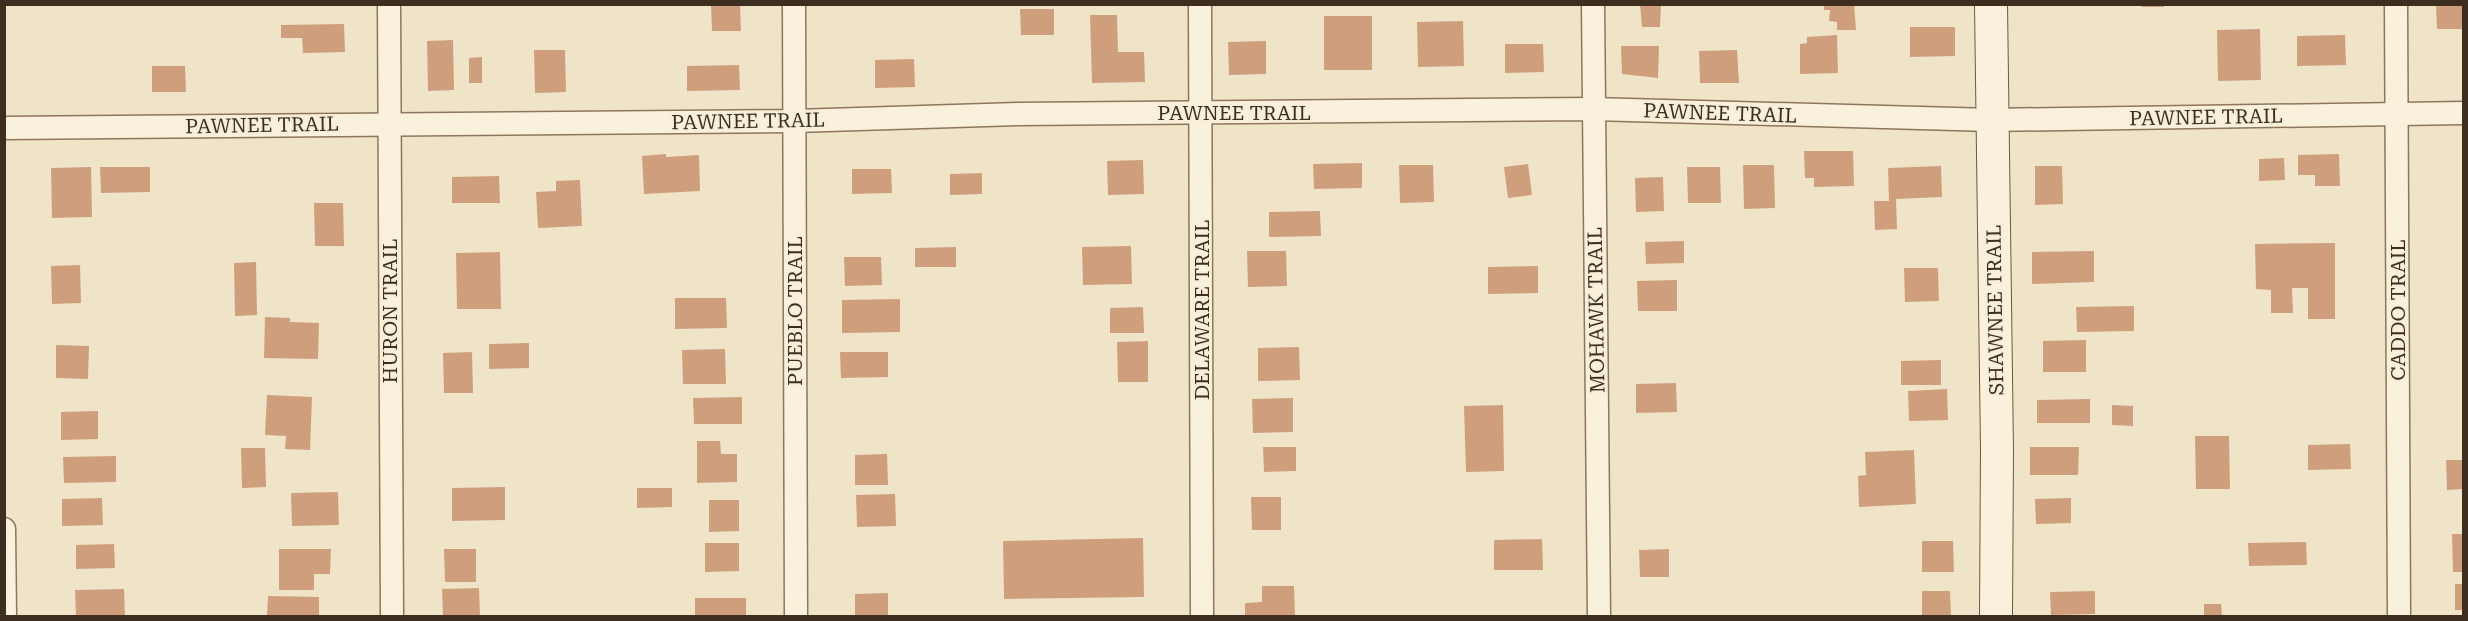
<svg xmlns="http://www.w3.org/2000/svg" width="2468" height="621" viewBox="0 0 2468 621" font-family="'Roboto Serif',serif">
<style>
.building{fill:#cf9f7d}
.lines{fill:none;stroke-linecap:round;stroke-linejoin:round}
.street-casing{stroke:#8d765c;stroke-width:25}
.secondary-casing{stroke:#6f573f;stroke-width:34}
.street{stroke:#faf1dc;stroke-width:22}
.secondary{stroke:#faf1dc;stroke-width:32}
.labels{text-anchor:middle;stroke-width:4.5;stroke-linejoin:round;paint-order:stroke}
.street-label{font-size:20px;fill:#3d2e20;stroke:#f7eed8}
</style>
<rect width="100%" height="100%" fill="#f0e4c8"/>
<g class="building">
<polygon points="711,4 740,4 741,31 712,31"/>
<polygon points="1640,4 1661,4 1660,27 1642,27"/>
<polygon points="1824,4 1854,4 1856,30 1837,30 1837,22 1829,21 1830,10 1824,10"/>
<rect x="2142" y="4" width="22" height="3"/>
<polygon points="2436,4 2464,4 2464,29 2437,29"/>
<polygon points="1020,9 1054,9 1054,35 1021,35"/>
<polygon points="1090,15 1117,15 1118,52 1144,52 1145,82 1092,83"/>
<rect x="1324" y="16" width="48" height="54"/>
<polygon points="1463,21 1464,66 1418,67 1417,22"/>
<polygon points="344,24 345,52 303,53 302,38 281,38 281,25"/>
<polygon points="1910,27 1955,27 1955,56 1910,57"/>
<polygon points="2260,29 2261,80 2218,81 2217,30"/>
<polygon points="1837,35 1838,73 1800,74 1800,44 1807,43 1807,37"/>
<polygon points="2345,35 2346,65 2297,66 2297,36"/>
<polygon points="453,40 454,90 428,91 427,41"/>
<polygon points="1266,41 1266,74 1229,75 1228,42"/>
<polygon points="1505,44 1543,44 1544,72 1505,73"/>
<polygon points="1621,46 1659,46 1658,78 1622,74"/>
<polygon points="534,50 565,50 566,92 535,93"/>
<polygon points="1737,50 1739,83 1700,83 1699,51"/>
<polygon points="482,57 482,83 469,83 469,58"/>
<polygon points="914,59 915,87 875,88 875,60"/>
<polygon points="739,65 740,90 687,91 687,66"/>
<polygon points="152,66 185,66 186,92 152,92"/>
<polygon points="1804,151 1853,151 1854,186 1814,187 1814,178 1805,178"/>
<polygon points="666,154 666,157 699,155 700,191 644,194 642,156"/>
<polygon points="2339,154 2340,186 2315,186 2315,175 2298,175 2298,155"/>
<polygon points="2284,158 2285,180 2259,181 2259,159"/>
<polygon points="1143,160 1144,194 1108,195 1107,161"/>
<polygon points="1362,163 1362,188 1314,189 1313,164"/>
<polygon points="1528,164 1532,195 1508,198 1504,167"/>
<polygon points="1399,165 1433,165 1434,202 1400,203"/>
<polygon points="1743,165 1774,165 1775,208 1744,209"/>
<polygon points="1941,166 1942,197 1896,199 1897,229 1875,230 1874,201 1889,201 1888,168"/>
<polygon points="2035,166 2062,166 2063,204 2035,205"/>
<polygon points="91,167 92,217 52,218 51,168"/>
<polygon points="100,167 150,167 150,192 101,193"/>
<polygon points="1687,167 1720,167 1721,203 1688,203"/>
<polygon points="852,169 891,169 892,193 852,194"/>
<polygon points="982,173 982,194 950,195 950,174"/>
<polygon points="499,176 500,203 452,203 452,177"/>
<polygon points="1663,177 1664,211 1636,212 1635,178"/>
<polygon points="580,180 582,226 538,228 536,192 556,191 556,181"/>
<polygon points="314,203 343,203 344,246 315,246"/>
<polygon points="1320,211 1321,236 1269,237 1269,212"/>
<polygon points="1684,241 1684,263 1646,264 1645,242"/>
<polygon points="2335,243 2335,319 2308,319 2308,288 2292,288 2293,313 2271,313 2271,290 2256,289 2255,244"/>
<polygon points="1131,246 1132,284 1083,285 1082,247"/>
<polygon points="956,247 956,267 915,267 915,248"/>
<polygon points="1247,251 1286,251 1287,286 1248,287"/>
<polygon points="2094,251 2094,282 2032,284 2032,252"/>
<polygon points="500,252 501,309 457,309 456,253"/>
<polygon points="844,257 881,257 882,285 845,286"/>
<polygon points="256,262 257,315 235,316 234,263"/>
<polygon points="80,265 81,303 52,304 51,266"/>
<polygon points="1538,266 1538,293 1488,294 1488,267"/>
<polygon points="1904,268 1938,268 1939,301 1905,302"/>
<polygon points="1677,280 1677,311 1638,311 1637,281"/>
<polygon points="675,298 726,298 727,328 675,329"/>
<polygon points="900,299 900,332 842,333 842,300"/>
<polygon points="2134,306 2134,331 2077,332 2076,307"/>
<polygon points="1143,307 1144,333 1110,333 1110,308"/>
<polygon points="265,317 290,318 290,322 319,323 318,359 264,358"/>
<polygon points="2086,340 2086,372 2043,372 2043,341"/>
<polygon points="1148,341 1148,382 1118,382 1117,342"/>
<polygon points="529,343 529,368 489,369 489,344"/>
<polygon points="56,345 89,346 88,379 56,378"/>
<polygon points="1299,347 1300,380 1258,381 1258,348"/>
<polygon points="725,349 726,384 683,384 682,350"/>
<polygon points="472,352 473,393 444,393 443,353"/>
<polygon points="840,352 888,352 888,377 841,378"/>
<polygon points="1941,360 1941,385 1901,385 1901,361"/>
<polygon points="1676,383 1677,412 1636,413 1636,384"/>
<polygon points="1947,389 1948,420 1909,421 1908,391"/>
<polygon points="267,395 312,397 310,450 285,449 286,436 265,435"/>
<polygon points="742,397 742,424 694,424 693,398"/>
<polygon points="1293,398 1293,432 1253,433 1252,399"/>
<polygon points="2090,399 2090,423 2037,423 2037,400"/>
<polygon points="1503,405 1504,471 1466,472 1464,406"/>
<polygon points="2112,405 2133,406 2133,426 2112,425"/>
<polygon points="98,411 98,439 61,440 61,412"/>
<polygon points="2195,436 2229,436 2230,489 2196,489"/>
<polygon points="697,441 720,441 721,454 737,454 737,482 697,483"/>
<polygon points="2350,444 2351,469 2308,470 2308,445"/>
<polygon points="1263,447 1296,447 1296,471 1264,472"/>
<polygon points="2030,447 2079,447 2078,475 2030,475"/>
<polygon points="241,448 265,448 266,487 242,488"/>
<polygon points="1914,450 1916,504 1859,507 1858,476 1866,475 1865,452"/>
<polygon points="887,454 888,485 855,485 855,455"/>
<polygon points="116,456 116,482 64,483 63,457"/>
<polygon points="2446,460 2464,460 2464,489 2447,490"/>
<polygon points="505,487 505,520 452,521 452,488"/>
<polygon points="637,488 672,488 672,507 637,508"/>
<polygon points="338,492 339,525 292,526 291,493"/>
<polygon points="895,494 896,526 857,527 856,495"/>
<polygon points="1251,497 1281,497 1281,530 1252,530"/>
<polygon points="102,498 103,525 62,526 62,499"/>
<polygon points="2071,498 2071,523 2036,524 2035,499"/>
<polygon points="709,500 739,500 739,531 709,532"/>
<polygon points="2452,534 2464,534 2464,572 2453,572"/>
<polygon points="1143,538 1144,597 1004,599 1003,541"/>
<polygon points="1542,539 1543,570 1494,570 1494,540"/>
<polygon points="1922,541 1953,541 1954,572 1922,572"/>
<polygon points="2306,542 2307,565 2249,566 2248,543"/>
<polygon points="705,543 739,543 739,571 705,572"/>
<polygon points="114,544 115,568 76,569 76,545"/>
<polygon points="279,549 331,549 330,574 314,574 314,590 279,590"/>
<polygon points="444,549 476,549 476,582 445,582"/>
<polygon points="1669,549 1669,577 1640,577 1639,550"/>
<rect x="2455" y="584" width="9" height="26"/>
<polygon points="1262,586 1294,586 1295,616 1245,616 1245,603 1262,602"/>
<polygon points="479,588 480,616 443,616 442,589"/>
<polygon points="124,589 125,616 76,616 75,590"/>
<polygon points="1922,591 1950,591 1951,616 1922,616"/>
<polygon points="2095,591 2095,614 2051,615 2050,592"/>
<polygon points="888,593 888,616 855,616 855,594"/>
<polygon points="268,596 319,597 319,616 267,616"/>
<rect x="695" y="598" width="51" height="18"/>
<polygon points="2204,604 2221,604 2222,616 2204,616"/>
</g>
<g class="lines">
<g class="street-casing">
<g id="street">
<polyline points="389,4 392,616"/>
<polyline points="794,4 796,616"/>
<polyline points="1200,4 1202,616"/>
<polyline points="1593,4 1599,616"/>
<polyline points="2396,4 2399,616"/>
<polyline points="4,128 795,121 1018,114 1593,109 1991,120 2464,113"/>
<polyline points="4,529 5,616"/>
</g>
</g>
<g class="secondary-casing">
<polyline id="secondary" points="1991,4 1997,450 1996,616"/>
</g>
<use href="#street" class="street"/>
<use href="#secondary" class="secondary"/>
</g>
<g class="labels">
<g class="street-label">
<text x="1234" y="120">PAWNEE TRAIL</text>
<text transform="translate(1720 113) rotate(2)" y="7">PAWNEE TRAIL</text>
<text transform="translate(2206 117) rotate(-1)" y="7">PAWNEE TRAIL</text>
<text transform="translate(748 121) rotate(-1)" y="7">PAWNEE TRAIL</text>
<text transform="translate(262 125) rotate(-1)" y="7">PAWNEE TRAIL</text>
<text transform="translate(1202 310) rotate(-90)" y="7">DELAWARE TRAIL</text>
<text transform="translate(1596 310) rotate(-91)" y="7">MOHAWK TRAIL</text>
<text transform="translate(1995 310) rotate(-91)" y="7">SHAWNEE TRAIL</text>
<text transform="translate(2398 310) rotate(-90)" y="7">CADDO TRAIL</text>
<text transform="translate(390 311) rotate(-90)" y="7">HURON TRAIL</text>
<text transform="translate(795 311) rotate(-90)" y="7">PUEBLO TRAIL</text>
</g>
</g>
<rect width="2468" height="621" fill="none" stroke="#3d2e20" stroke-width="12"/>
</svg>
